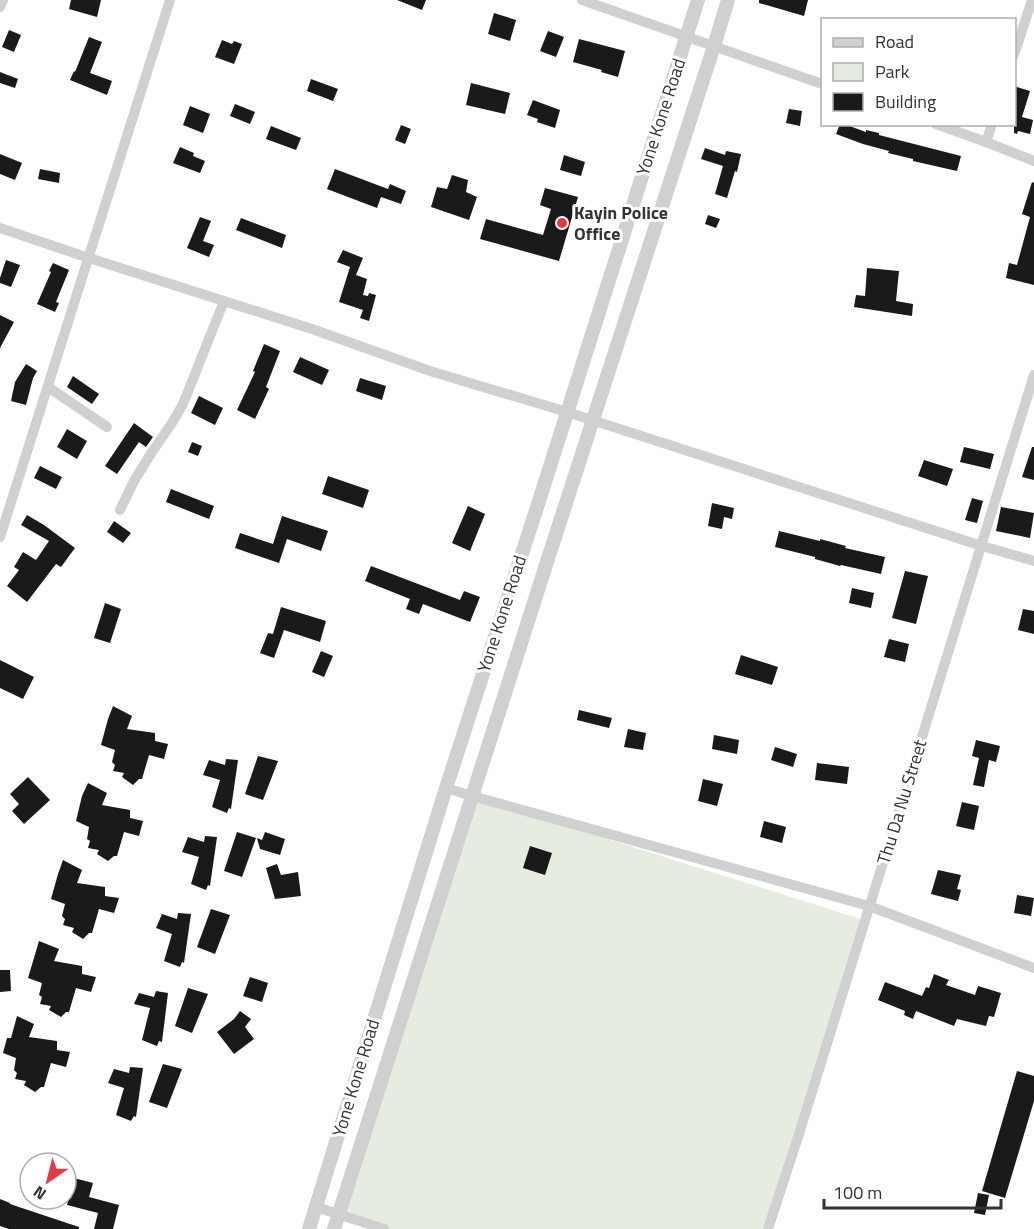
<svg xmlns="http://www.w3.org/2000/svg" width="1034" height="1229" viewBox="0 0 1034 1229" font-family="'Titillium Web',sans-serif">
<style>
.green{fill:#e6ecdf}
.building{fill:#1a1a1a}
.lines{fill:none;stroke-linecap:round;stroke-linejoin:round}
.minor{stroke:#d0d0d0;stroke-width:10}
.tertiary{stroke:#d0d0d0;stroke-width:14}
.poi-dot{fill:#e63946;stroke:#fff;stroke-width:2}
.labels{text-anchor:middle;stroke-width:6;stroke-linejoin:round;paint-order:stroke}
.street-label{font-size:18px;fill:#333;stroke:#fff}
.poi-label{font-size:18px;font-weight:bold;fill:#333;stroke:#fff;text-anchor:start}
</style>
<rect width="100%" height="100%" fill="#fff"/>
<polygon class="green" points="472,796 867,921 768,1229 384,1229 339,1215"/>
<g class="building">
<polygon points="71,0 101,0 97,17 69,9"/>
<polygon points="397,0 426,0 422,10"/>
<polygon points="759,0 808,0 804,16 759,3"/>
<polygon points="494,13 516,20 510,41 488,34"/>
<polygon points="9,30 21,35 14,52 2,47"/>
<polygon points="548,31 564,37 556,57 540,51"/>
<polygon points="89,37 102,42 90,73 112,81 107,95 70,80 74,71 75,72"/>
<polygon points="579,39 625,51 618,77 601,72 602,70 573,62"/>
<polygon points="222,40 232,44 234,41 242,44 234,64 215,57"/>
<polygon points="0,72 18,79 15,88 0,83"/>
<polygon points="311,79 338,89 333,101 307,91"/>
<polygon points="471,83 510,93 505,114 466,105"/>
<polygon points="1014,86 1030,91 1022,117 1033,120 1030,134 1018,131 1017,134 1014,133"/>
<polygon points="533,100 560,110 555,128 537,122 538,119 527,115"/>
<polygon points="235,104 255,112 250,124 230,116"/>
<polygon points="190,106 210,114 203,133 183,125"/>
<polygon points="789,109 802,111 800,126 786,123"/>
<polygon points="840,124 844,124 866,132 866,130 879,133 879,135 961,156 957,171 913,161 913,159 888,153 889,151 863,144 836,134"/>
<polygon points="401,125 411,129 405,144 395,140"/>
<polygon points="271,126 301,138 296,150 266,139"/>
<polygon points="180,147 194,153 193,156 205,161 200,173 173,163"/>
<polygon points="705,148 725,155 726,151 741,154 737,172 735,171 727,198 715,194 723,166 701,159"/>
<polygon points="0,154 22,163 15,180 0,174"/>
<polygon points="564,155 585,162 581,176 560,170"/>
<polygon points="40,169 60,173 59,183 38,179"/>
<polygon points="335,169 388,189 390,184 406,191 401,204 381,197 377,208 327,189"/>
<polygon points="452,175 468,180 466,192 477,197 469,220 431,207 437,187 447,189"/>
<polygon points="1032,182 1034,183 1034,285 1006,278 1009,263 1017,265 1030,217 1022,214"/>
<polygon points="545,188 578,197 559,261 480,239 486,219 543,235 551,209 540,205"/>
<polygon points="708,215 720,219 716,228 705,224"/>
<polygon points="200,217 211,221 203,241 214,245 209,257 187,248"/>
<polygon points="241,218 286,235 282,248 236,230"/>
<polygon points="343,250 363,258 356,275 367,279 363,295 368,296 369,293 376,295 369,321 360,318 363,310 339,302 350,267 337,262"/>
<polygon points="6,260 20,265 11,287 0,283 0,278"/>
<polygon points="53,263 69,270 56,302 59,303 55,312 37,304 51,272 49,271"/>
<polygon points="867,268 899,271 896,301 913,304 912,316 854,307 856,295 865,296"/>
<polygon points="0,315 14,322 0,348"/>
<polygon points="264,344 280,351 266,387 269,389 255,419 237,410 255,372 253,371"/>
<polygon points="300,357 329,370 322,385 293,372"/>
<polygon points="26,364 37,371 33,378 26,405 11,401 15,382"/>
<polygon points="73,376 99,394 92,404 67,387"/>
<polygon points="360,378 386,386 382,400 356,391"/>
<polygon points="199,396 223,408 215,425 191,413"/>
<polygon points="134,423 153,437 146,447 139,442 117,474 105,466"/>
<polygon points="67,429 87,441 77,459 57,447"/>
<polygon points="192,442 202,446 198,456 188,452"/>
<polygon points="964,447 994,454 990,469 960,462"/>
<polygon points="1032,447 1034,447 1034,480 1022,477"/>
<polygon points="924,460 953,469 947,486 918,476"/>
<polygon points="40,466 62,477 56,489 34,478"/>
<polygon points="328,476 369,490 363,508 322,494"/>
<polygon points="171,489 214,506 209,519 166,502"/>
<polygon points="972,498 983,501 977,523 965,520"/>
<polygon points="712,503 734,508 732,519 724,517 722,529 708,526"/>
<polygon points="468,506 485,514 470,551 452,543"/>
<polygon points="1001,507 1034,513 1030,538 996,531"/>
<polygon points="27,515 44,525 75,548 61,567 56,564 27,602 7,586 19,570 14,567 23,552 36,560 49,541 21,525"/>
<polygon points="282,516 328,531 321,551 287,539 279,563 235,548 240,533 273,544"/>
<polygon points="114,521 131,533 123,543 107,532"/>
<polygon points="779,531 820,541 820,539 846,546 845,548 885,557 881,574 841,565 840,566 815,559 815,557 775,547"/>
<polygon points="371,566 460,600 464,591 480,597 470,622 423,604 419,614 406,609 410,599 365,581"/>
<polygon points="905,571 928,576 916,624 892,618"/>
<polygon points="852,588 874,593 871,608 849,603"/>
<polygon points="105,603 121,609 110,643 94,638"/>
<polygon points="281,607 326,621 320,642 284,630 274,658 260,653 268,633 273,634"/>
<polygon points="1023,609 1034,611 1034,634 1018,630"/>
<polygon points="889,639 909,644 905,662 884,657"/>
<polygon points="321,651 333,656 324,677 312,672"/>
<polygon points="741,655 778,667 772,685 735,674"/>
<polygon points="0,660 34,677 23,699 0,688"/>
<polygon points="113,706 132,716 127,729 155,733 155,741 168,744 164,759 149,755 142,779 139,779 133,785 122,777 124,773 113,771 115,765 112,762 115,750 101,745 108,719"/>
<polygon points="579,710 612,718 609,728 577,720"/>
<polygon points="628,729 646,733 643,750 624,747"/>
<polygon points="714,735 739,740 737,754 712,749"/>
<polygon points="976,740 1000,746 996,762 989,760 984,787 973,785 979,758 972,756"/>
<polygon points="775,747 797,754 793,767 771,760"/>
<polygon points="258,756 278,761 263,800 245,794"/>
<polygon points="226,759 238,760 231,809 229,808 227,813 212,807 220,780 203,775 209,760 225,765"/>
<polygon points="817,763 849,767 847,784 815,780"/>
<polygon points="28,777 50,800 24,824 12,811 19,804 10,794"/>
<polygon points="703,779 723,784 717,806 698,801"/>
<polygon points="88,783 107,793 102,805 130,810 130,818 143,821 139,836 124,832 117,856 114,856 108,861 97,854 99,850 88,848 90,841 87,839 89,827 76,821 82,796"/>
<polygon points="962,802 979,806 974,830 956,826"/>
<polygon points="764,821 786,827 782,843 760,837"/>
<polygon points="237,832 256,838 242,877 224,871"/>
<polygon points="265,832 285,839 280,855 260,849 257,838 262,840"/>
<polygon points="205,836 217,837 210,886 208,885 206,890 191,884 199,857 182,852 188,837 204,842"/>
<polygon points="530,846 552,853 545,875 523,868"/>
<polygon points="63,860 82,870 77,883 105,887 105,896 119,898 114,913 99,909 92,933 89,933 83,939 72,932 74,928 63,925 65,919 62,916 65,904 51,899 58,874"/>
<polygon points="277,864 281,875 298,872 301,896 275,899 266,868"/>
<polygon points="938,870 961,875 957,889 961,890 958,901 931,894"/>
<polygon points="1017,895 1034,898 1031,916 1014,913"/>
<polygon points="211,909 230,915 215,954 197,947"/>
<polygon points="178,913 191,914 184,963 182,962 180,967 164,961 172,934 156,928 162,914 177,919"/>
<polygon points="39,941 59,949 54,961 82,966 82,974 96,977 91,992 76,988 69,1012 66,1012 61,1017 49,1010 51,1006 40,1004 42,997 39,995 42,983 28,978"/>
<polygon points="0,970 10,970 11,991 0,992"/>
<polygon points="934,974 949,980 946,985 975,995 978,986 1001,993 994,1017 989,1016 986,1026 957,1019 954,1026 916,1011 913,1019 904,1015 905,1011 878,1000 885,982 922,996 926,987 929,988"/>
<polygon points="250,977 268,983 262,1002 243,996"/>
<polygon points="188,988 208,994 192,1033 175,1026"/>
<polygon points="156,991 168,993 162,1042 159,1041 157,1046 142,1040 150,1008 134,1004 139,993 154,997"/>
<polygon points="240,1011 251,1019 245,1027 254,1039 234,1054 217,1032 234,1019"/>
<polygon points="17,1016 34,1024 29,1037 57,1041 57,1050 70,1052 66,1067 51,1063 44,1087 41,1087 35,1092 24,1085 26,1081 15,1079 17,1073 14,1070 16,1058 3,1053 7,1038 11,1038"/>
<polygon points="163,1064 182,1069 167,1108 149,1102"/>
<polygon points="130,1067 143,1068 136,1117 134,1116 131,1121 116,1115 124,1088 108,1083 114,1069 129,1073"/>
<polygon points="1017,1071 1034,1076 1034,1101 1005,1198 982,1191"/>
<polygon points="74,1178 93,1183 89,1197 119,1205 113,1229 94,1229 98,1213 67,1205"/>
<polygon points="978,1193 989,1195 985,1215 974,1213"/>
<polygon points="0,1199 10,1203 10,1204 79,1227 79,1229 9,1229 0,1226"/>
</g>
<g class="lines">
<g class="minor">
<polyline points="582,0 822,84"/>
<polyline points="0,7 3,0"/>
<polyline points="1014,55 1032,0"/>
<polyline points="936,124 986,142 1034,161"/>
<polyline points="986,142 992,124"/>
<polyline points="0,228 89,258 312,329 430,371 567,412 982,546 1034,561"/>
<polyline points="48,387 107,427"/>
<polyline points="120,510 134,481 152,452 172,423 183,404 224,301"/>
<polyline points="0,537 170,0"/>
<polyline points="446,788 472,796 869,906 1034,968"/>
<polyline points="316,1207 384,1229"/>
<polyline points="768,1229 799,1134 1034,375"/>
</g>
<g class="tertiary">
<polyline points="309,1229 446,788 540,498 698,0"/>
<polyline points="334,1229 545,568 714,46 728,0"/>
</g>
</g>
<circle class="poi-dot" cx="562" cy="223" r="6"/>
<g class="labels">
<g class="street-label">
<text transform="translate(661 117) rotate(-72)" y="6">Yone Kone Road</text>
<text transform="translate(502 614) rotate(-72)" y="6">Yone Kone Road</text>
<text transform="translate(902 802) rotate(-73)" y="6">Thu Da Nu Street</text>
<text transform="translate(356 1078) rotate(-73)" y="6">Yone Kone Road</text>
</g>
<g class="poi-label">
<text x="574" y="219">Kayin Police<tspan x="574" dy="21">Office</tspan></text>
</g>
</g>
<rect x="821" y="18" width="195" height="108" fill="#ffffff" stroke="#adadad" stroke-width="1.5"/>
<rect x="833" y="38" width="30" height="9" fill="#d0d0d0" stroke="#adadad" stroke-width="1.5"/>
<text x="875" y="48" font-size="18" fill="#333333">Road</text>
<rect x="833" y="63" width="30" height="18" fill="#e6ecdf" stroke="#adadad" stroke-width="1.5"/>
<text x="875" y="78" font-size="18" fill="#333333">Park</text>
<rect x="833" y="93" width="30" height="18" fill="#1a1a1a" stroke="#adadad" stroke-width="1.5"/>
<text x="875" y="108" font-size="18" fill="#333333">Building</text>
<g transform="translate(48 1181) rotate(215)"><circle r="28" fill="#ffffff" stroke="#adadad" stroke-width="1.5"/>
<path d="M0-4.5L10 22L0 15L-10 22Z" fill="#e63946"/>
<text y="-9" font-size="16" font-weight="bold" text-anchor="middle" fill="#333333">N</text>
</g>
<path d="M824 1199v9h177v-9" fill="none" stroke="#333333" stroke-width="3"/>
<text x="833" y="1199" font-size="18" fill="#333333" stroke="#ffffff" stroke-width="4.5" paint-order="stroke">100 m</text>
</svg>
